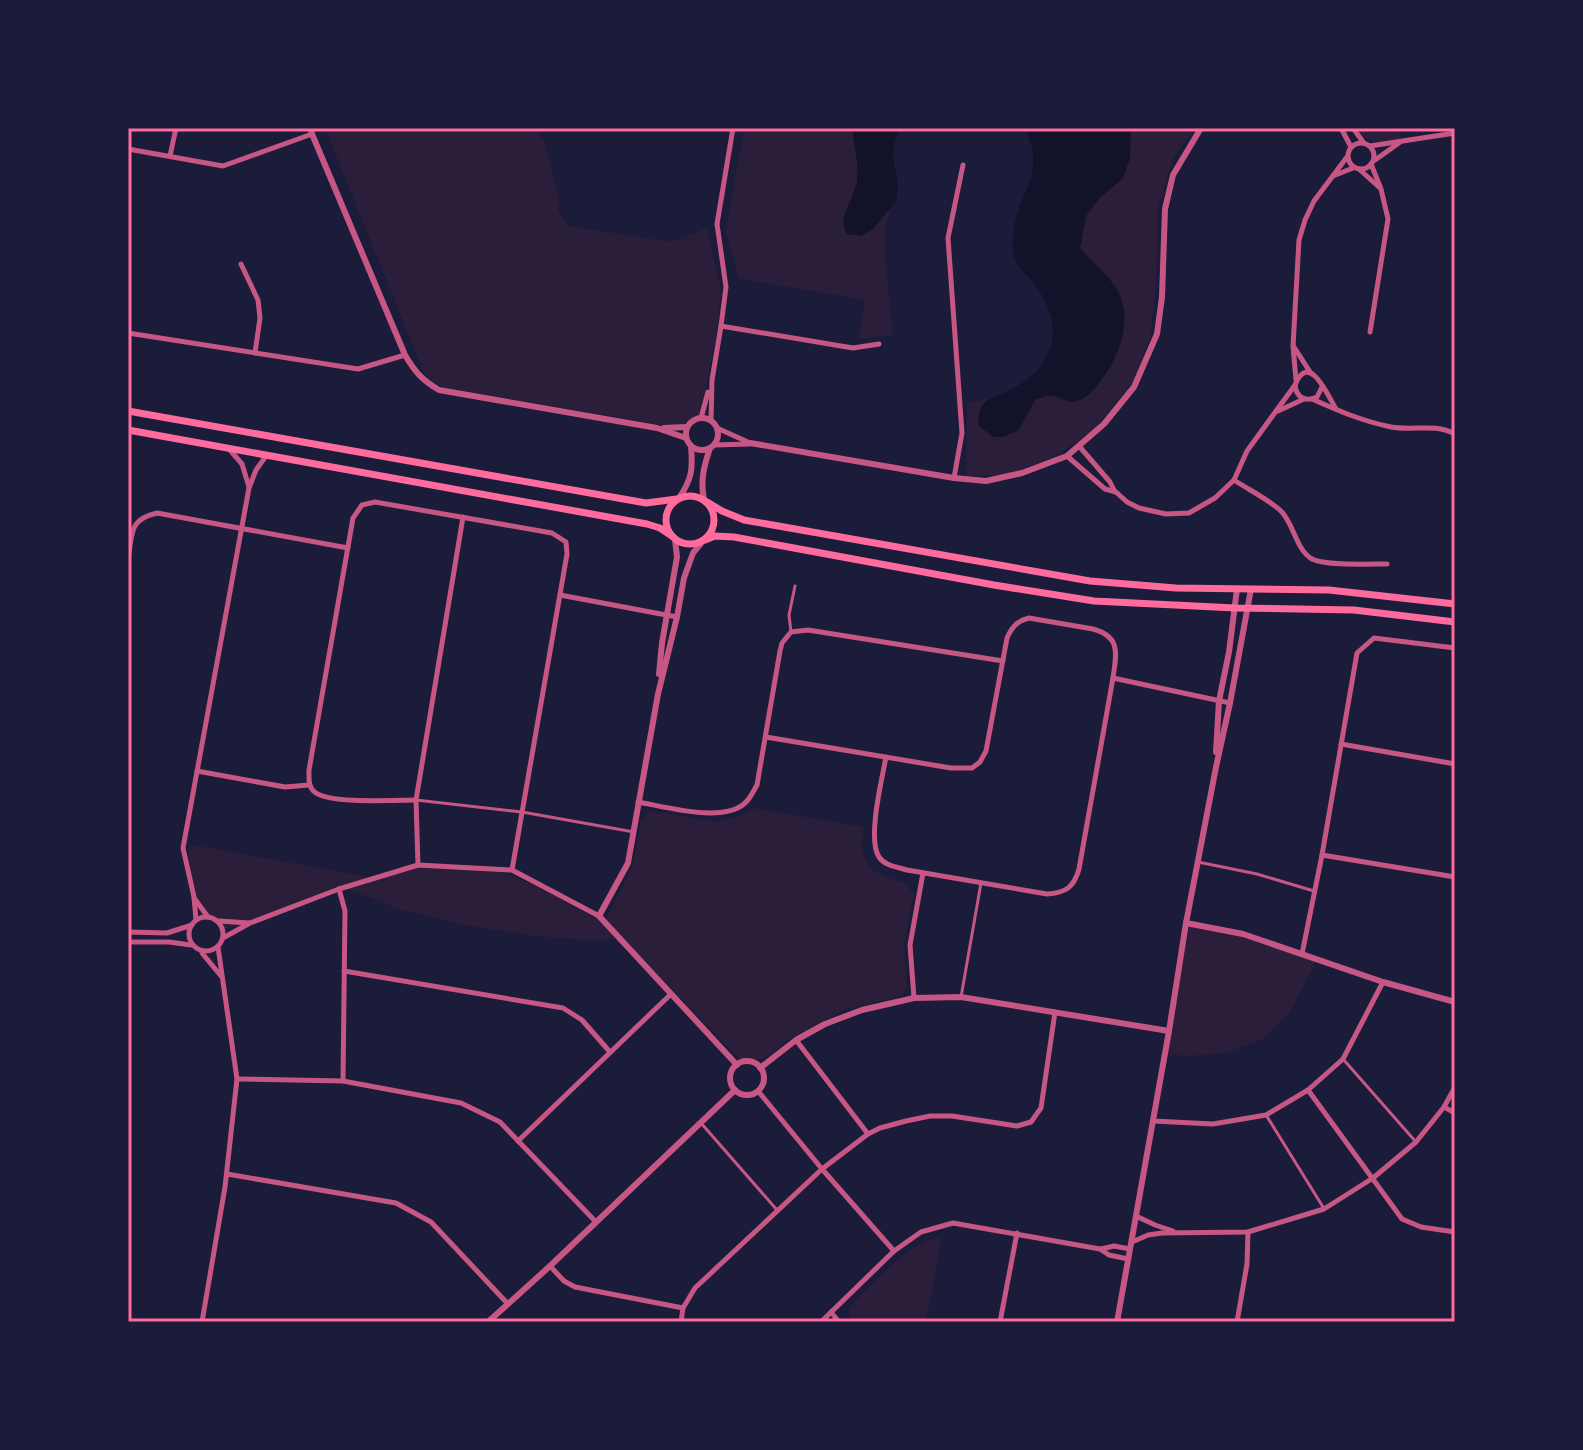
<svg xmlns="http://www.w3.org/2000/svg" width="1583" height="1450" viewBox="0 0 1583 1450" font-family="Helvetica,sans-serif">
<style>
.green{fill:#2a1e3b}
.water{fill:#12122b}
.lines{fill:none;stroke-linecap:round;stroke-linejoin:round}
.service{stroke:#c65784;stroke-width:3}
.minor{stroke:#c65784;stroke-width:5}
.tertiary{stroke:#c65784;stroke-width:6}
.secondary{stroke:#ff6b9d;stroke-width:7}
.neatline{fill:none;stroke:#ff6b9d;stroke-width:3}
</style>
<rect width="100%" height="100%" fill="#1b1b3a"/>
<g class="green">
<polygon points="325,128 534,128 545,142 559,200 558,211 568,226 672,242 707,228 721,290 718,324 703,405 696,421 685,429 446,388 433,382 424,373"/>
<path d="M744,128H900C888,155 898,163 897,189C896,208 885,214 885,235C885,268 890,302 893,335L859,339L865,300L739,279L726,232Z"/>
<path d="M1025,128H1196L1174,157L1158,208L1156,286L1150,339L1133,382L1093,431L1052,458L1005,475L966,476L967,403C1004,399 1047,379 1052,338C1053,326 1051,313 1046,302C1033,276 1012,271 1013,239C1013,217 1021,206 1029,187C1038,168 1034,146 1025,128Z"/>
<path d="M1355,128H1398L1401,139C1383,142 1366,146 1355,128Z"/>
<path d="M754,808L864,827C863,833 861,841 862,847C863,871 885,878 904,882L914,894L904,944L907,989L902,996L846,1009L793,1037L764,1059L740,1060L606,920L633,865L641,820L652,811L717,822L737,817Z"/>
<path d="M188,844L374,878L417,865H453L511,875L542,889L598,919L616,938L595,941L535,936L464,925L402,910L345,888L261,922L223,929C217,921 212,919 202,920L190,879Z"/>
<polygon points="1190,922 1247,933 1317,960 1290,1012 1265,1038 1226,1053 1188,1056 1166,1054"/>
<path d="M942,1236L926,1322H850L849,1309L855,1301C881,1277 907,1243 942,1236Z"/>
</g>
<g class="water">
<path d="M852,128H900L895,140L893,155L898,185L896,202L873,229L861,236L847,234C836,216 855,200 857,180C859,162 854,145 852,128Z"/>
<path d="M1025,128H1131L1130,158L1123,178L1100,198L1086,216L1080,248C1091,261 1109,275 1117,290C1134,320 1119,357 1100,382C1094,390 1087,398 1077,401C1067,404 1062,397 1053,396C1048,395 1040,398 1035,400L1019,430L1003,437H993L979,426C978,417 978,410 984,403C987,399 995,397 1000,395C1023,385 1044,371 1051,345C1057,322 1047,300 1033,283C1027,275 1017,267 1014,258C1014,257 1013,247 1013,246C1010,196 1050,181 1025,128Z"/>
</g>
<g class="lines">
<g class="service">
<polyline points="791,632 789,615 795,586"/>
<polyline points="416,800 522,812 634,832"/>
<polyline points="1198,862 1257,874 1314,891"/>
<polyline points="961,997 981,883"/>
<polyline points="1343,1059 1416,1142"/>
<polyline points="1266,1115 1323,1207"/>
<polyline points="701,1123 777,1210"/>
</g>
<g class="minor">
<polyline points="1341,128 1351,147"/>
<polyline points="1353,128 1363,142"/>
<circle cx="1361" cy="156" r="13"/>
<polyline points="1370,146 1455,133"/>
<polyline points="128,149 223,166 312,134"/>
<polyline points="170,156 176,128"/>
<polyline points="1375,160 1399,143"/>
<polyline points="1359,169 1380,188"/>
<polyline points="1333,176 1353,168"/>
<polyline points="241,264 258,300 260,318 255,353"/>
<polyline points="721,326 853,348 879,344"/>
<polyline points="1370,332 1388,219 1381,189 1371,164"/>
<polyline points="128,333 358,369 405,355"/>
<polyline points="1294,347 1310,372"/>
<polyline points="1296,380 1293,346 1299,240 1305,220 1314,201 1347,157"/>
<path d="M1322,387L1317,397C1306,402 1296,398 1295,385C1309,350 1328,396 1336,409"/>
<path d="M1312,399C1339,411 1362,421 1391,427C1414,431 1434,423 1455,434"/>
<polyline points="1278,411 1304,399"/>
<polyline points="701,418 708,392"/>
<polyline points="711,421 712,380 721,326 726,287 717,224 733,128"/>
<polyline points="717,428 750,443"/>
<polyline points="714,445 749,444"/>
<polyline points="1079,446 1110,482 1115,492"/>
<polyline points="230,450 242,464 249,487"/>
<polyline points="1067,456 1105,489 1116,492 1127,502 1139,508 1166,514 1189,513 1215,498 1234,480 1247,451 1295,385"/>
<polyline points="954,478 962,433 948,238 963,165"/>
<path d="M1234,480C1249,490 1268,499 1281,511C1294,524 1296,550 1312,559C1326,566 1369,564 1387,564"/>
<path d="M128,559C133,533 128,520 157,513L348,548"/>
<polyline points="560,595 677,617"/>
<polyline points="1113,678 1230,703"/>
<path d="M766,737L951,768H972L980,762L986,751L1007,638C1012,627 1017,621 1029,618L1093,629C1122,637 1116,655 1113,678L1079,869C1074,887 1066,893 1047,894L907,870C897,867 885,866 879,857C867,839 882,779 886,757"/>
<polyline points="1341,744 1455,764"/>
<polyline points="197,771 285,787 309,785"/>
<path d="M416,800C395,800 332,804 316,793C308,788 309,779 309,770L353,518L362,505L375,502L552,533L566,542L567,554L512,870"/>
<path d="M638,802C667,807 725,824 746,802C751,797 754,790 757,785L780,651L782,643L791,632L808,630L1003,661"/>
<polyline points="1322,855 1455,877"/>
<polyline points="418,865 416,800 463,517"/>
<polyline points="339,889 345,911 343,1081"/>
<polyline points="194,898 208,917"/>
<circle cx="206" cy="934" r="17"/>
<polyline points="196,920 194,897 183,848 249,488 256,470 266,456"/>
<polyline points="219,921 249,923"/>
<polyline points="128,932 167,933 192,925"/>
<polyline points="223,938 250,923 339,889 418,865 512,870 599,916"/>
<polyline points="128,942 169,942 191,945"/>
<polyline points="202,953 221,976"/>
<polyline points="1302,954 1322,855 1357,653 1374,638 1455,648"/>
<polyline points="344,971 563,1008 582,1020 610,1052"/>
<polyline points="914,998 910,945 923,873"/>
<polyline points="796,1040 868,1134"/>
<polyline points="237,1079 343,1081 461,1103 500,1122 596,1222"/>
<polyline points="1308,1090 1402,1219 1421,1227 1455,1232"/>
<polyline points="758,1091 822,1169 894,1251"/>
<polyline points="1444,1107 1455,1113"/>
<polyline points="1153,1121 1213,1124 1266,1115 1308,1090 1343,1059 1383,982"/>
<polyline points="518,1141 671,994"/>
<polyline points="227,1174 396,1203 431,1222 508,1304"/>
<polyline points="1136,1216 1155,1225 1173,1231"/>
<polyline points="1132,1242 1148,1235 1162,1233 1248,1232 1324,1209 1373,1178 1416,1142 1444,1107 1455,1087"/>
<polyline points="1101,1249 1114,1246 1130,1249"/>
<polyline points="550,1266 564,1281 575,1287 683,1308"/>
<polyline points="831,1312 839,1322"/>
<polyline points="202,1322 225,1187 237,1079 218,947"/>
<polyline points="681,1322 683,1308 695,1288 822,1169 868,1134 880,1128 906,1121 930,1116 952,1116 1017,1126 1031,1122 1041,1108 1055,1012"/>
<polyline points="821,1322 894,1251 921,1232 953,1223 1100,1249 1109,1255 1128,1259"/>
<polyline points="1000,1322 1017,1233"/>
<polyline points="1237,1322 1247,1264 1248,1232"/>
</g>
<g class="tertiary">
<path d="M311,128L312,134L405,355C415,372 422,380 439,390L657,428L686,438"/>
<circle cx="702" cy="434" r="16"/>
<polyline points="664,428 687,427"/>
<polyline points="750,443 954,478 986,481 1022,473 1067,456 1104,424 1134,387 1157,334 1162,297 1165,209 1173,175 1201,128"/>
<path d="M679,498C692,479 693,469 691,446"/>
<path d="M704,499C700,481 704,466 710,448"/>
<polyline points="702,542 693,553 684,578 677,617 658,694 628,863 599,916 737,1065"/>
<polyline points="659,674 662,643 677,557 675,539"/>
<polyline points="1216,752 1219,701 1229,652 1237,589"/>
<polyline points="1186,923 1243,934 1383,982 1455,1002"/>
<circle cx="747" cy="1078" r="17"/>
<polyline points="760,1068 796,1040 825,1024 862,1010 914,998 961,997 1169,1031"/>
<polyline points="488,1322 550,1266 735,1090"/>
<polyline points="1117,1322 1169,1031 1186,923 1216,767 1230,703 1251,589"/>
</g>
<g class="secondary">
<polyline points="128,411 646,503 677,499"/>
<polyline points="128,430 647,524 660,528 672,536"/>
<circle cx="690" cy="520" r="24"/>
<polyline points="707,502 722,511 744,520 1090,581 1176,588 1329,590 1455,604"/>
<polyline points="705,540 715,536 734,537 994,585 1094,601 1235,608 1354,610 1455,622"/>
</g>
</g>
<rect width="1583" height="1450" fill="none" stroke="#1b1b3a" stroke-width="260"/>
<rect x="130" y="130" width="1323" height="1190" class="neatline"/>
</svg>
